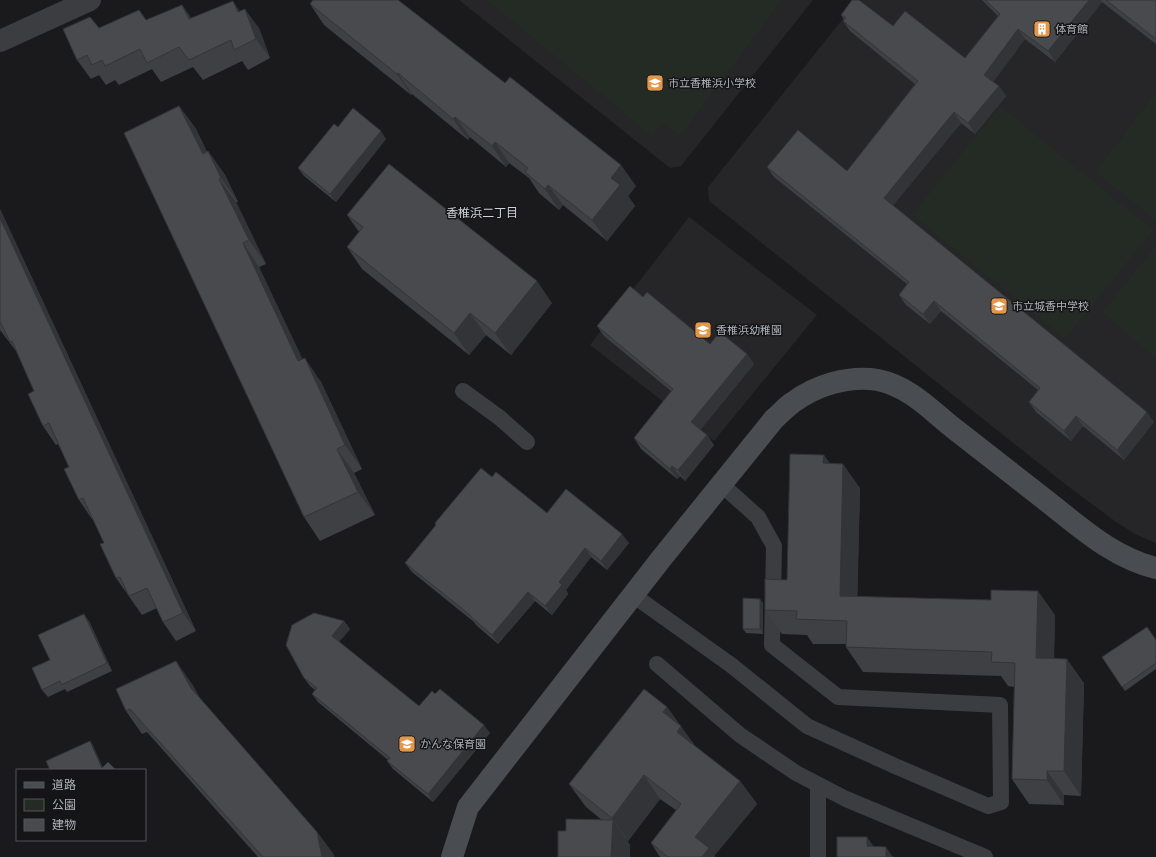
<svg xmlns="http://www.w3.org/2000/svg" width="1156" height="857" viewBox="0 0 1156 857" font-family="Roboto,'Noto Sans JP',sans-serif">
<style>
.built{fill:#262629}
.green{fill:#242b24}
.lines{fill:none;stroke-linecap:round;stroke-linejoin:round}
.lane{stroke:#3b3d40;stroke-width:16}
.street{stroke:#3b3d40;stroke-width:22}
.secondary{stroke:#494c50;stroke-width:22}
.wall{fill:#3f4043}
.shaded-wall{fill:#333437}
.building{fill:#494a4e;stroke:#333437}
.labels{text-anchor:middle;stroke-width:3;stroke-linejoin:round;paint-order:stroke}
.poi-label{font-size:11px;fill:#adb3ba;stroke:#151517;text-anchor:start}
.neighbourhood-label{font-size:12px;fill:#ced2d6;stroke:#151517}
</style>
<rect width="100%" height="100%" fill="#1a1a1c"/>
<g class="built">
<polygon points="459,0 813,0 681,166 670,168"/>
<polygon points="858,0 1156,0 1156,543 1137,535 1116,522 1065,484 709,201 708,187"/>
<polygon points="689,217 817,315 714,441 590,345"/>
</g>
<g class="green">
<polygon points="487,0 782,0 680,136 663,122 652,136"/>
<polygon points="1156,93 1156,220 1096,172"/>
<polygon points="1000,106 1153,230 1065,339 912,215"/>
<polygon points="1156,246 1156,358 1103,312"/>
</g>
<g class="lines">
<g class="lane">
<polyline points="463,391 500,418 527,442"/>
<polyline points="633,595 731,665 807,726 895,766 988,806 1001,802 1000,705 838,697 772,645 774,546 758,517 722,485"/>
<polyline points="657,664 740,735 796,773 846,799 985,857"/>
<polyline points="818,785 818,857"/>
</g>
<polyline class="street" points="0,41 90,0"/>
<path class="secondary" d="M452,857L468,807L661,559L774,419C780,414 786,407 792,403C816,385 849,375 878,380C908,386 930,409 952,427C984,452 1016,477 1048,502C1081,528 1114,558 1156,568"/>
</g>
<g class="wall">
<polygon points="312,0 398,0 636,186 628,196 635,206 607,241 563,205 559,210 539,193 529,178 509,163 506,167 470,137 468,140 412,94 411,95 324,25 310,4 313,1"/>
<polygon points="982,0 1156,0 1156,44 1102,2 1055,62 1025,39 993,82 999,86 1006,96 975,134 961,123 893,205 1154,422 1124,460 1083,426 1071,441 1036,412 1029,402 1038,390 941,311 930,324 906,305 899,295 907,284 774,177 767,167 847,171 915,84 850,31 843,21 844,20 841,15 893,26 965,58 998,16"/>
<polygon points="182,5 191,18 240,11 259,28 270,58 248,70 242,61 203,80 193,67 161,82 152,69 119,85 115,80 106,85 99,75 91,79 77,60 99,28 146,20"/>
<polygon points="179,106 196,129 207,152 208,151 225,175 238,202 236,202 266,264 259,267 302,359 321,382 362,469 354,473 375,515 320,541 304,517"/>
<polygon points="338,127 386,139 336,202 304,176 298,168"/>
<polygon points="0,209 196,631 176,641 163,622 157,608 142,615 116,578 104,543 93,518 92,519 79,500 69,467 58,444 56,445 43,426 34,391 16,351 0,330"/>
<polygon points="347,215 552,303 511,355 486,335 469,355 362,269 347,247 359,232"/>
<polygon points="643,297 710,344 747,354 754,364 700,430 707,435 714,445 685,481 680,476 677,479 641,449 634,438 671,391 604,336 597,326"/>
<polygon points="830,463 860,488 857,596 1055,615 1054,659 1084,683 1081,796 1064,795 1064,805 1029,804 1012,779 1014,687 1008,686 1001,676 863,672 846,647 846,644 813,644 807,635 782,634 765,610 787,580"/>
<polygon points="492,477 547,513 629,543 607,570 591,557 566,590 568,594 552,615 535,601 498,644 476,625 474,622 412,572 405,563 436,525 435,523"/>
<polygon points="763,603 763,634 746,633 743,629"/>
<polygon points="89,621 112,671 67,692 65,689 48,697 42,690 50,660"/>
<polygon points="344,621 350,629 339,642 419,706 435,694 490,733 433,802 393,769 387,761 388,760 318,702 312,694 315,690 310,686 304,678"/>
<polygon points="1156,640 1156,669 1125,691 1102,657"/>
<polygon points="192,684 200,698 317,832 334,855 334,857 258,857 147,732 142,734 126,711"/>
<polygon points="667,707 695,746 740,781 757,804 714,856 715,857 660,857 651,843 676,810 660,799 628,841 625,838 630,845 630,857 558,857 566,831 602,820 586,807 569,784"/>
</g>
<g class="shaded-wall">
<polygon points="1089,0 1101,0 1102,2 1055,62 1048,51"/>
<polygon points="233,1 246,21 238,12"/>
<polygon points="182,5 195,25 189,19"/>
<polygon points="245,9 259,28 270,58 256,39"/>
<polygon points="1018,29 1025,39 991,85 984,75"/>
<polygon points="398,73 412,94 411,95 397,74"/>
<polygon points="999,86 1006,96 975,134 968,123"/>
<polygon points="179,106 196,129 219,177 203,154"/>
<polygon points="954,112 961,123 891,208 884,198"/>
<polygon points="455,117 470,137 468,140 453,119"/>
<polygon points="381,131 386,139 336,202 330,194"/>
<polygon points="495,142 509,163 506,167 492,146"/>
<polygon points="208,151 225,175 238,202 221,178"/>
<polygon points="621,165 636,186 628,196 635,206 607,241 592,220 611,178"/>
<polygon points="219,179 236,202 266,264 249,240"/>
<polygon points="548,185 563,205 559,210 545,189"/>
<polygon points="0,209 196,631 183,613 0,218"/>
<polygon points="243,243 259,267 315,385 298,361"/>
<polygon points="537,281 552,303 511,355 495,333"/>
<polygon points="934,301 941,311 930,324 923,314"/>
<polygon points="470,313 486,335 469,355 454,333"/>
<polygon points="747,354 754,364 698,432 691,422"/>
<polygon points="305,358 321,382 362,469 345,445"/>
<polygon points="1147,412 1154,422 1124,460 1117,450"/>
<polygon points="1076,416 1083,426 1071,441 1064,431"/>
<polygon points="707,435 714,445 685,481 678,470"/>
<polygon points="337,449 354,473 375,515 358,492"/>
<polygon points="824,455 841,479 823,463"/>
<polygon points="843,464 860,488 857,620 840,596"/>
<polygon points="672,466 680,476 677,479 670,469"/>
<polygon points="622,534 629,543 607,570 601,561"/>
<polygon points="585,548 591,557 566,590 568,594 552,615 545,606 559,582"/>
<polygon points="1038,591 1055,615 1053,683 1036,658"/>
<polygon points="528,592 535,601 498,644 492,635"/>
<polygon points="760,599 763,603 763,634 760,629"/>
<polygon points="84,614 89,621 112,671 107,663"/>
<polygon points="344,621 350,629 337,644 332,636"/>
<polygon points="1067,659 1084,683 1081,796 1064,771"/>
<polygon points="176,661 192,684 207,711 191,688"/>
<polygon points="667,707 698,750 693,755 663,712"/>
<polygon points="484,725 490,733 433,802 428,794"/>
<polygon points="90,741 93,745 104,770 102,768"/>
<polygon points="1047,771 1064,795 1064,805 1047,780"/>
<polygon points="644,775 660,799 628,841 612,818"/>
<polygon points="740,781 757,804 714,856 715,857 702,857 695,837"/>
<polygon points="613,820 630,845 630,857 611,857"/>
<polygon points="317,832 334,855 334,857 322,857"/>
<polygon points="867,837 877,851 867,846"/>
<polygon points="886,847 893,857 886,857"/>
</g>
<g class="building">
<polygon points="313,0 398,0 505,83 510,77 621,165 611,178 620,185 592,220 548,185 545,189 525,172 528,168 495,142 492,146 455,117 453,119 398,73 397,74 310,4"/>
<polygon points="852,0 859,0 893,26 905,11 965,58 1000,14 985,0 1089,0 1048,51 1018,29 984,75 999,86 968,123 954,112 884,198 1147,412 1117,450 1076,416 1064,431 1029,402 1040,388 934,301 923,314 899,295 909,282 767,167 798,130 847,171 918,81 843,21 846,18 841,15"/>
<polygon points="1106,0 1156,0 1156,39"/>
<polygon points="233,1 238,12 245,9 256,39 234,50 231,40 189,60 179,47 147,63 140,49 105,66 102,60 92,65 87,55 77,60 63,29 90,17 99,28 139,10 146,20 182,5 189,19"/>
<polygon points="179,106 203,154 208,151 221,178 219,179 249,240 243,243 298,361 305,358 345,445 337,449 358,492 304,517 124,133"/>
<polygon points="353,108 381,131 330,194 298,168 334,124 338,127"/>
<polygon points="389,164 537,281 495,333 470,313 454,333 347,247 363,227 347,215"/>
<polygon points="0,218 183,613 163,622 147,588 129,596 120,577 116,578 100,544 104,543 83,498 79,500 64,469 69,467 49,423 43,426 28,394 34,391 12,341 10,342 1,323 0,323"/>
<polygon points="630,286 643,297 647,292 710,344 720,332 747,354 691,422 707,435 678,470 672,466 670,469 634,438 673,389 597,326"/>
<polygon points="790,454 824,455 823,463 843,464 840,596 991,600 991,590 1038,591 1036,658 1067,659 1064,771 1047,771 1047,780 1012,779 1015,663 991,662 992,652 846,647 847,621 796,619 797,611 765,610 765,579 787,580"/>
<polygon points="481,468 492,477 496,472 547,513 566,489 622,534 601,561 585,548 559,582 562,585 545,606 528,592 492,635 470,616 470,615 405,563 436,525 435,523"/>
<polygon points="743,598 760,599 760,629 743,629"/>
<polygon points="314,613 344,621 332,636 419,706 432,691 435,694 440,689 484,725 428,794 387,761 390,758 312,694 317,688 304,678 286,645 292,625"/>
<polygon points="84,614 107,663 61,685 60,681 42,690 32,668 50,660 38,635"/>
<polygon points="1147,627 1156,640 1156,663 1122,687 1102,657"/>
<polygon points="176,661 191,688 317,832 322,857 263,857 130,709 126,711 116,689"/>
<polygon points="644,689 667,707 663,712 681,726 677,732 740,781 695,837 709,848 702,857 668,857 651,843 681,804 644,775 612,818 569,784"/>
<polygon points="90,741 102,768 108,762 116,770 50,770 46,761"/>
<polygon points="566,819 613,820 611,857 558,857 558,831 566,831"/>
<polygon points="837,837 867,837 867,846 886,847 886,857 837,857"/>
</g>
<defs>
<g id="building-square" transform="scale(0.9)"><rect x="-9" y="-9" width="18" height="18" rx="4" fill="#e3974b" stroke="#151517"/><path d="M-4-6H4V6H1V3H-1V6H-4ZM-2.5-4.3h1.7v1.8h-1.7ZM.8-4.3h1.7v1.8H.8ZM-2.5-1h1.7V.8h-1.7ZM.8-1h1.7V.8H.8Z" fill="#fff"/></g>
<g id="school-square" transform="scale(0.9)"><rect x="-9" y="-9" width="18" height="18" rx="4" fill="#e3974b" stroke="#151517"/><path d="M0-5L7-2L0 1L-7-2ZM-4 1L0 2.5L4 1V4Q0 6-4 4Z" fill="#fff"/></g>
</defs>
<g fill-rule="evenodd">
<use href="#building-square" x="1042" y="29"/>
<use href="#school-square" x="655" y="83"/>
<use href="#school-square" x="999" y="306"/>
<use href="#school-square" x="703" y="330"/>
<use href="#school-square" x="407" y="744"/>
</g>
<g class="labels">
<g class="poi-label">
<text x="1055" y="33">体育館</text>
<text x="668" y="87">市立香椎浜小学校</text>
<text x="1012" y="310">市立城香中学校</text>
<text x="716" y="334">香椎浜幼稚園</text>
<text x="420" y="748">かんな保育園</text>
</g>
<g class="neighbourhood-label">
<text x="482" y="217">香椎浜二丁目</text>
</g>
</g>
<rect x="16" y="769" width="130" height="72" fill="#151517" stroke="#525458"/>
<rect x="24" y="782" width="20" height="6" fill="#494c50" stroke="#525458"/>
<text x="52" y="789" font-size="12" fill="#adb3ba">道路</text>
<rect x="24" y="799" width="20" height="12" fill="#242b24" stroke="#525458"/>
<text x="52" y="809" font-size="12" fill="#adb3ba">公園</text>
<rect x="24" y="819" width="20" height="12" fill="#494a4e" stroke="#525458"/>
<text x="52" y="829" font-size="12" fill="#adb3ba">建物</text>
</svg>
